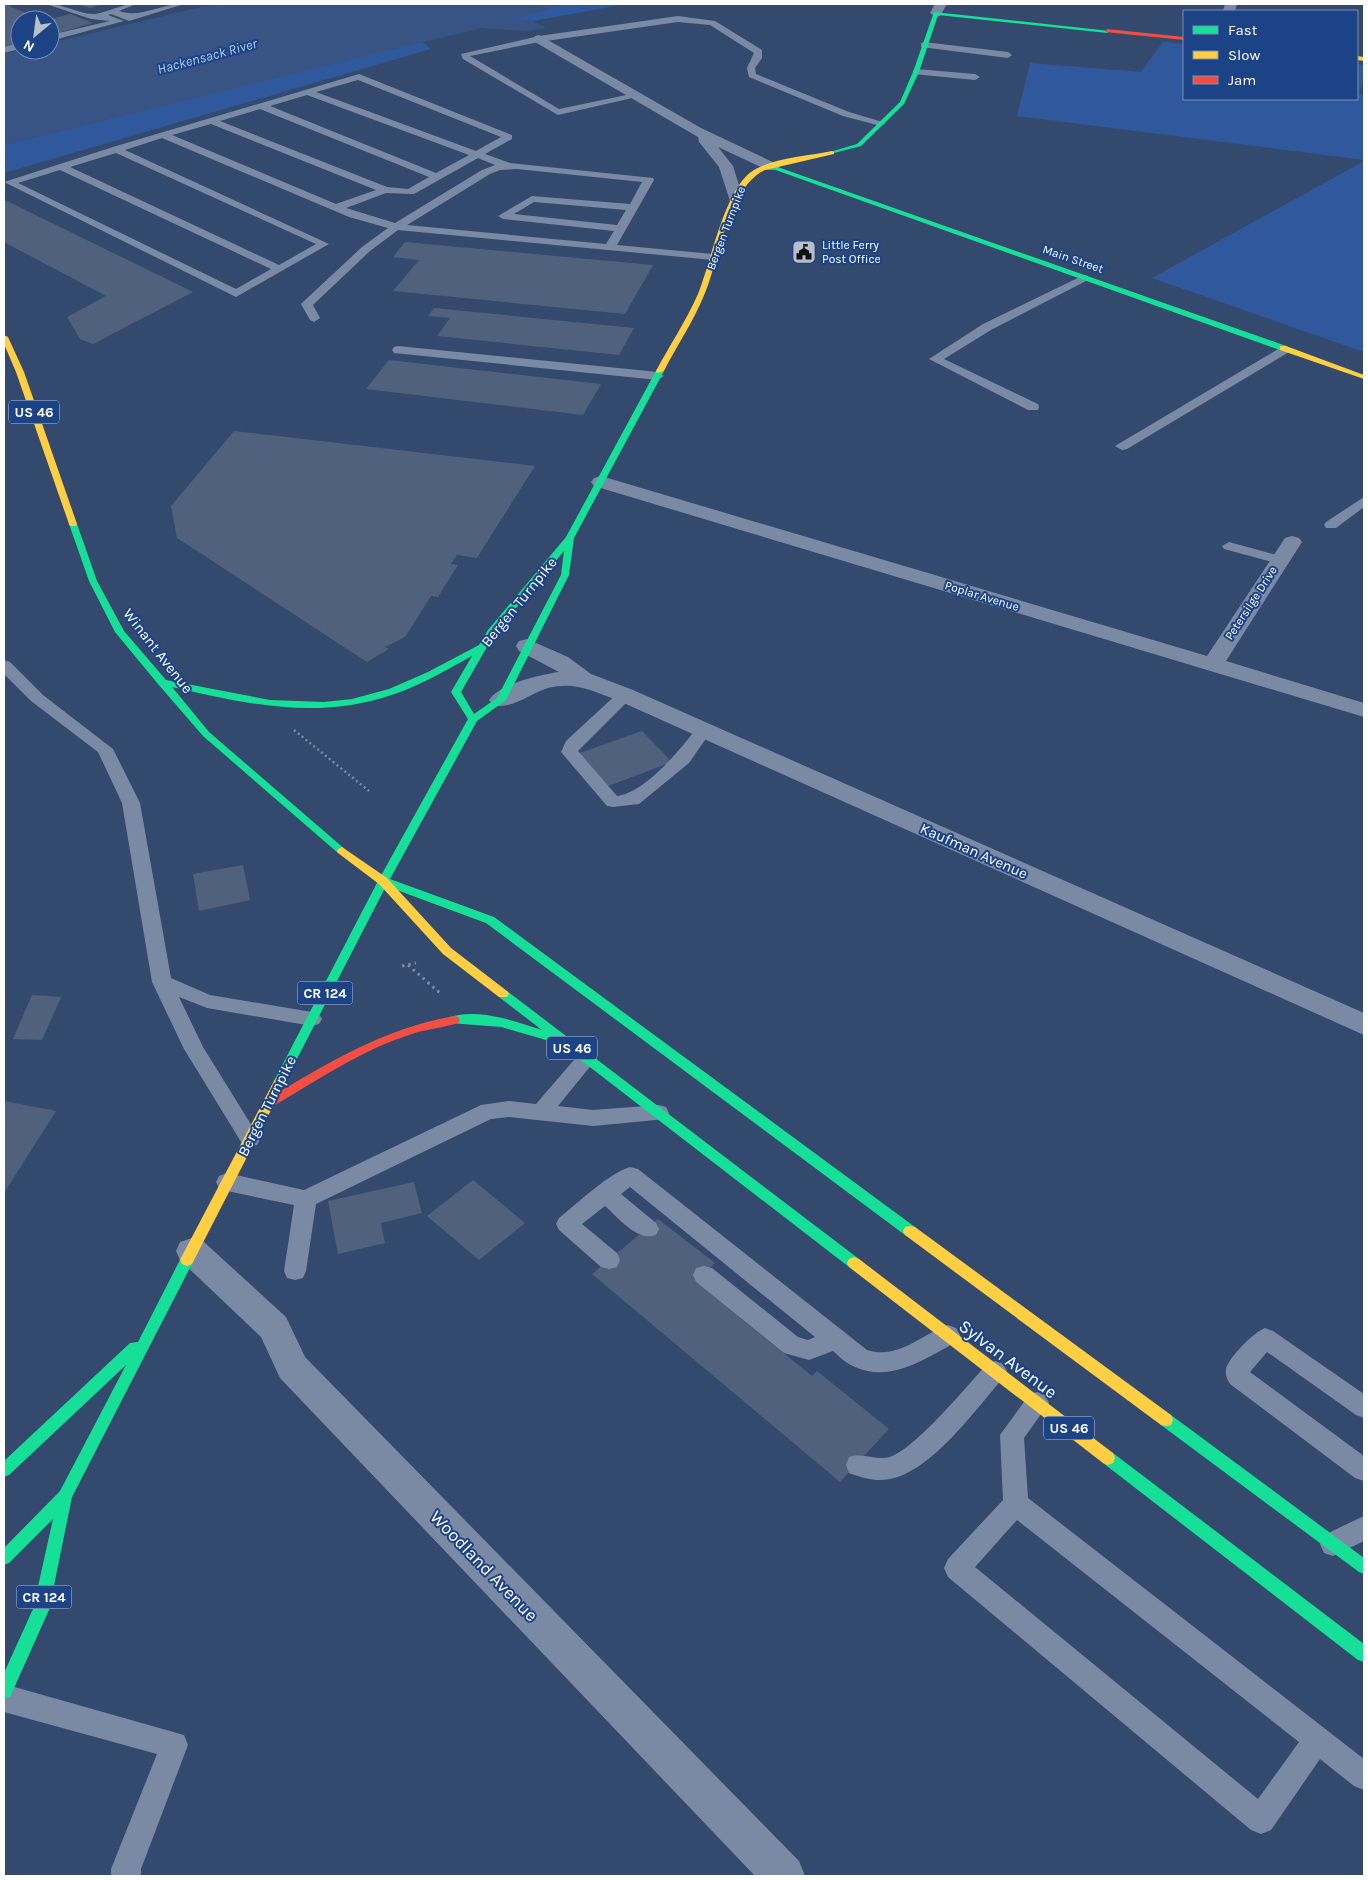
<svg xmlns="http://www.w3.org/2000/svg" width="1368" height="1880" viewBox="0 0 1368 1880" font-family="Karla,sans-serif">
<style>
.green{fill:#30599d}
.water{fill:#385485}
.building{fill:#50617e}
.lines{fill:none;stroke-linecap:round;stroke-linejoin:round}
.path-far1{stroke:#7b8aa4;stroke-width:2.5;stroke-dasharray:2 3;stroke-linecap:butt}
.path{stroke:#7b8aa4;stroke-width:3;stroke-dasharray:2.5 4;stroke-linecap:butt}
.lane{fill:#7b8aa4;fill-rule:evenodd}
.street{fill:#7b8aa4;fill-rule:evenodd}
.fast{fill:#16e098;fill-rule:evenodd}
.slow{fill:#ffcf43;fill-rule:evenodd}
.jam{fill:#f24e42;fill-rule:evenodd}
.labels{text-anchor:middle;stroke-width:4;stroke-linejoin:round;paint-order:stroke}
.far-street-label{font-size:12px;fill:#fff;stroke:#1c4386}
.far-poi-label{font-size:12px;fill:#fff;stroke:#1c4386;text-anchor:start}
.far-water-label{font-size:14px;font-style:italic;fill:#afc9f3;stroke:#1c4386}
.shield{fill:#1c4386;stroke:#bbc7db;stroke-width:1}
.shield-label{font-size:14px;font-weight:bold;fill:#fff}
.street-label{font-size:15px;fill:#fff;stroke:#1c4386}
.near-street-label{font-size:18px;fill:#fff;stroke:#1c4386}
</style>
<rect width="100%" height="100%" fill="#34496e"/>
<g class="green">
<polygon points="564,4 626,4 533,21 513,19"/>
<polygon points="421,41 431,49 4,173 4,145"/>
<polygon points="1163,42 1184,44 1184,99 1357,99 1357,64 1364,65 1364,80 1359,93 1364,96 1364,160 1017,116 1030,63 1141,72"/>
<polygon points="1364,161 1364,352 1152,278"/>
</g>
<polygon class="water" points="214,4 564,4 514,19 533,21 546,28 526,31 481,28 4,145 4,54 20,50 50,50 50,43"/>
<g class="building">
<polygon points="4,4 43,20 20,20 20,43 4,48"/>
<polygon points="77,4 103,4 90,8"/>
<polygon points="70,14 93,23 50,35 50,19"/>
<polygon points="4,201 7,201 193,292 93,344 80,339 67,317 106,296 4,242"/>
<polygon points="405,242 653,265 625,314 393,291 419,260 393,257"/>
<polygon points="434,308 634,328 619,355 437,336 450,318 428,316"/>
<polygon points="389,360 601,384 583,415 366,389"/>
<polygon points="234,431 535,466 477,558 457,555 451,564 458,565 438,597 431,596 405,637 385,647 389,649 367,662 177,538 171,506"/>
<polygon points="642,731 672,762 603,788 574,755"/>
<polygon points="243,865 250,900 199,911 193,874"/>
<polygon points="32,995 61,997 42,1040 13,1039"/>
<polygon points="4,1101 56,1111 4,1193"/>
<polygon points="473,1180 525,1223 479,1260 427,1216"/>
<polygon points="414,1182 422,1213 381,1223 385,1243 338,1254 328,1201"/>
<polygon points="658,1219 715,1263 695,1281 812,1376 817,1371 889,1429 840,1482 592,1274"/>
</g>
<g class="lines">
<polyline class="path-far1" points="294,730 369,791"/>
<g class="path">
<polyline points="408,965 440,993"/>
<polyline points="402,966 416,963"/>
</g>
<g class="lane">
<path d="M46,4C62,3 81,15 95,14C109,12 121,4 136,4L119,11C140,19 162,3 184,4L129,21L111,14L108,15L124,21L50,41V35L110,21L91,19Z"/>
<polygon points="678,16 715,21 762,50 762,58 755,68 756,74 849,112 886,123 881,126 843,116 749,77 747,68 754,53 710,25 678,22 539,42 470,56 559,109 636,93 641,96 558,115 463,59 461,54 539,36"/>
<polygon points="924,42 1008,52 1012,55 1008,58 921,47 921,43"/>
<polygon points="20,43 20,49 4,53 4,47"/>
<polygon points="916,69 975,74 980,77 975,80 913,74 913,70"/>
<path d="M359,74L512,135V139L485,154L510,163L653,178L654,180L617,245L713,254L719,257L713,260L398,230L370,251L313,305L320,318L314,322L310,320L301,304L303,302L362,247L388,228L349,217L162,138L125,150L329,244L236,297L4,182L113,147ZM358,80L501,137L476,151L316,92ZM307,95L469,155L436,173L270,106ZM260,109L429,177L408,189L387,187L220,121ZM211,124L376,190L336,204L172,135ZM116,153L316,244L279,265L70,167ZM478,158L495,165L482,170L395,223L346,208L386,193L414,194ZM517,169L642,182L630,204L532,196L498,216L503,219L614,231L606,244L407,225L490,174L500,170ZM60,170L271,269L236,289L18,183ZM534,202L626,210L617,225L514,214Z"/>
<polygon points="1084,275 1088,276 1088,280 991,330 944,359 1038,404 1039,407 1038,410 1028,410 929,359 983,324"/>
<polygon points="1285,345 1291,349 1289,352 1127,449 1122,450 1115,446"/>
<polygon points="398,346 658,372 664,376 658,380 394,353 392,350 394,347"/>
<polygon points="1364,497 1364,507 1336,528 1326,528 1324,525 1326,522"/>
<polygon points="1229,542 1284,557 1286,560 1279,564 1224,549 1222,546"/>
<polygon points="4,660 10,662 43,695 113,749 140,803 171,978 210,995 312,1012 319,1014 322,1019 319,1024 312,1026 207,1008 179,997 203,1047 260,1139 257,1145 250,1147 243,1145 184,1049 152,982 122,803 98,752 31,701 4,674"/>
<path d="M625,690L633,695L631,698L578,751L617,796C645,793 682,748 698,726H710L712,730L689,763L639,804L613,807L607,806L561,752L566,741L619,692Z"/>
<polygon points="587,1051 594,1053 597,1058 558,1106 593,1110 659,1105 666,1107 669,1113 666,1119 593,1126 509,1117 491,1119 316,1204 306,1271 303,1278 295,1280 287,1278 284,1271 294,1205 227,1191 219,1188 216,1182 219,1176 227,1173 304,1190 481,1105 509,1101 536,1104 580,1053"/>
<path d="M630,1167L638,1169L867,1350C897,1360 921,1335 948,1325L956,1328L960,1335L956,1342C925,1359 888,1385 851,1365C844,1362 838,1355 833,1351L809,1360L784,1353L696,1282L693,1275L696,1268L704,1266L712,1268L798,1337L808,1340L815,1337L630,1187L621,1194L656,1223L659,1229L656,1235C637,1242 619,1218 605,1206L582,1224L617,1253L620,1260L617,1267L609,1269L601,1267L559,1230L556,1224L559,1218C578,1203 609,1173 630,1167Z"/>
<path d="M1265,1328L1273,1331L1364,1394V1418L1356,1415L1267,1352L1250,1372L1364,1456V1481L1355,1478L1230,1384C1227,1379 1225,1375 1226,1369C1229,1357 1254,1332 1265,1328Z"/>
<path d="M995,1361L1003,1364L1007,1371L1003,1378C976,1409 932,1471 890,1479C876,1482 863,1478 849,1473L846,1465L849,1457C863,1452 876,1461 890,1457C915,1449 968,1385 987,1364Z"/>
<path d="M1037,1392L1045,1395L1049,1403L1024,1438L1028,1498L1364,1759V1790L1354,1786L1320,1759L1271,1830L1261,1834L1251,1830L948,1577L944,1568L948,1559L1003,1500L1000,1435L1029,1395ZM1017,1520L1299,1742L1258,1799L975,1567Z"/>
<polygon points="1364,1516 1364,1541 1333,1556 1324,1553 1320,1544 1324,1535"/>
<polygon points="4,1684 184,1735 188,1745 141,1869 141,1876 111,1876 111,1869 157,1754 4,1712"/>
</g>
<g class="street">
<polygon points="935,4 947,4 940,16 936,17 930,13"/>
<polygon points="1225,4 1237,4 1235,11 1223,11"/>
<polygon points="539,35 701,128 777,164 779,167 777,170 767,170 718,147 733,166 743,198 740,201 730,201 719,167 699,142 698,137 535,42 533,39 535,36"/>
<polygon points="601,476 1207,656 1285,538 1292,536 1299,538 1302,542 1226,661 1364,703 1364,717 594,486 591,482 594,478"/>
<path d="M527,639L568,657L591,674L633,690L1364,1013V1035L617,700C593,691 574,681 548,688C530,693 512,710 493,705L489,700C501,683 540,675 559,672L519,651L516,646L519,641Z"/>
<polygon points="192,1238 204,1242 286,1317 305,1357 799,1861 805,1876 755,1876 280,1378 261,1337 180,1260 176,1251 180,1242"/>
</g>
<g class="fast">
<polygon points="934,12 1110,31 1107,33 938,15 919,72 904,104 861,146 830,154 830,152 857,144 900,102 913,72"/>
<polygon points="772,165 1286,346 1287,348 1280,350 770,168 769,167"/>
<path d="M657,369L664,371L574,538L569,575L506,700L477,721L390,879L494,917L915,1227L917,1231L915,1235L910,1236L905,1235L486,923L386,886L284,1084H276L274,1081L378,881L468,719L451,692L472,656C443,672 414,689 382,698C312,719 241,703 172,687L209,732L347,851L346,853H338L203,736L158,684L115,632L89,581L69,524L73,521L77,524L97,581L124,631L166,680L270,700L324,702L352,699L389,689L428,672L479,645L488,630L566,537ZM564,551L561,575L497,698L474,714L461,692L495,633Z"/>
<path d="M503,990L507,991L859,1259L861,1263L859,1267L854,1269L849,1267L551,1037L546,1040L501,1027L450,1023L448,1020L450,1017C478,1008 515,1021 542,1030L499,997L497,994L499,991Z"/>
<polygon points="187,1254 192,1256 194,1260 72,1497 49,1610 10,1697 4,1699 4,1673 33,1609 53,1519 9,1563 4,1565 4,1548 60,1491 126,1365 9,1475 4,1477 4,1461 130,1343 138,1342 182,1256"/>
<polygon points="1166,1414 1171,1415 1364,1558 1364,1574 1359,1572 1161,1425 1159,1420 1161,1415"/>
<polygon points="1108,1451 1113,1453 1364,1644 1364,1662 1358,1660 1103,1463 1101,1458 1103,1453"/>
</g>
<g class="slow">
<polygon points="1357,56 1364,57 1364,61 1357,60"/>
<path d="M832,151L834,152V154L765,170C729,186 719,259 705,293C694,321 677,345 664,371L657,373L656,371C670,345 686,321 698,294C711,262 724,192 751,172C771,158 808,156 832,151Z"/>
<polygon points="4,335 8,337 24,372 77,524 76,526 70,526 69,524 16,372 4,344"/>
<polygon points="1280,346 1286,346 1364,375 1364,379 1280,350"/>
<polygon points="342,847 387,878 451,948 507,991 509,994 507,997 499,997 443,954 379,884 338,853 337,851 338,849"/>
<polygon points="280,1076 284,1078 286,1081 192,1264 187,1266 182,1264 180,1260 182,1256 274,1081 276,1078"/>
<polygon points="910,1226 915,1227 1171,1415 1173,1420 1171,1425 1166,1426 1161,1425 905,1235 903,1231 905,1227"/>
<polygon points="854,1257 859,1259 1113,1453 1115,1458 1113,1463 1108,1465 1103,1463 849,1267 847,1263 849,1259"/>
</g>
<g class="jam">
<polygon points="1107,29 1184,37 1184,40 1105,32"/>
<path d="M454,1016L458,1017L460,1020L458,1023C442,1028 425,1029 409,1035C360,1051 316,1081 272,1107H264L262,1104L264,1101C326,1064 382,1029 454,1016Z"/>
</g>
</g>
<defs>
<g id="civic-square" transform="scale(1.25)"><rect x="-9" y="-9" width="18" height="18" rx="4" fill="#b8bfcc" stroke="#1c4386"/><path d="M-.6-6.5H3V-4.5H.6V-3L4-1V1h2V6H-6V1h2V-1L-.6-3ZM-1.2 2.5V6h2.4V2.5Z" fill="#111"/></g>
</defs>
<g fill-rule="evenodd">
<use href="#civic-square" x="804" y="252"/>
</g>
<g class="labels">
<g class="far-street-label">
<text transform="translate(726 228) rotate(-69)" y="4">Bergen Turnpike</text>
<text transform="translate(1073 259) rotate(19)" y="4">Main Street</text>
<text transform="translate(982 596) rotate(17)" y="4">Poplar Avenue</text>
<text transform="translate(1251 603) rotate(-57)" y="4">Petersilge Drive</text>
</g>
<g class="far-poi-label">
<text x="822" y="249">Little Ferry<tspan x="822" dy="14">Post Office</tspan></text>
</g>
<g class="far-water-label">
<text transform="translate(207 56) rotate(-15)" y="5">Hackensack River</text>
</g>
<g class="shield">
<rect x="9" y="400.5" width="50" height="23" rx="4"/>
<rect x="297.5" y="981.5" width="55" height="23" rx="4"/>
<rect x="547" y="1036.5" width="50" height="23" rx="4"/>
<rect x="1044" y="1416.5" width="50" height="23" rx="4"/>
<rect x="16.5" y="1585.5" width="55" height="23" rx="4"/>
</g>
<g class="shield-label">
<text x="34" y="417">US 46</text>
<text x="325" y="998">CR 124</text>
<text x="572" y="1053">US 46</text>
<text x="1069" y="1433">US 46</text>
<text x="44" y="1602">CR 124</text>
</g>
<g class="street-label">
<text transform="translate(519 602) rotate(-51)" y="5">Bergen Turnpike</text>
<text transform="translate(158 651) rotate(52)" y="5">Winant Avenue</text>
<text transform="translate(974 851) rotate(24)" y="5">Kaufman Avenue</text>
<text transform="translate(267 1106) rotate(-63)" y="5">Bergen Turnpike</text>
</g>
<g class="near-street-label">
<text transform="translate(1008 1359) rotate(37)" y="6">Sylvan Avenue</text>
<text transform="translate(484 1566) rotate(46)" y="6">Woodland Avenue</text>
</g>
</g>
<rect width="1368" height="1880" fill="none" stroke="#ffffff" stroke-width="10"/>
<rect x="1183" y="10" width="175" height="90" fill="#1c4386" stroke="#778eb6"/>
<rect x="1193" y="26" width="25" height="8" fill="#16e098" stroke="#778eb6"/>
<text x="1228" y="35" font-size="15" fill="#ffffff">Fast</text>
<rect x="1193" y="51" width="25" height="8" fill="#ffcf43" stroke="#778eb6"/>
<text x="1228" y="60" font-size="15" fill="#ffffff">Slow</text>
<rect x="1193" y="76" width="25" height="8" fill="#f24e42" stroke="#778eb6"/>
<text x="1228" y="85" font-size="15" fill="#ffffff">Jam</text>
<g transform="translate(35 35) rotate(209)"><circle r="24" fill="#1c4386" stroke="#778eb6"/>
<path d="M0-4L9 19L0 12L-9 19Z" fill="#b8bfcc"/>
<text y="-8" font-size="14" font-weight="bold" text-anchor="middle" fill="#ffffff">N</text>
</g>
</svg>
